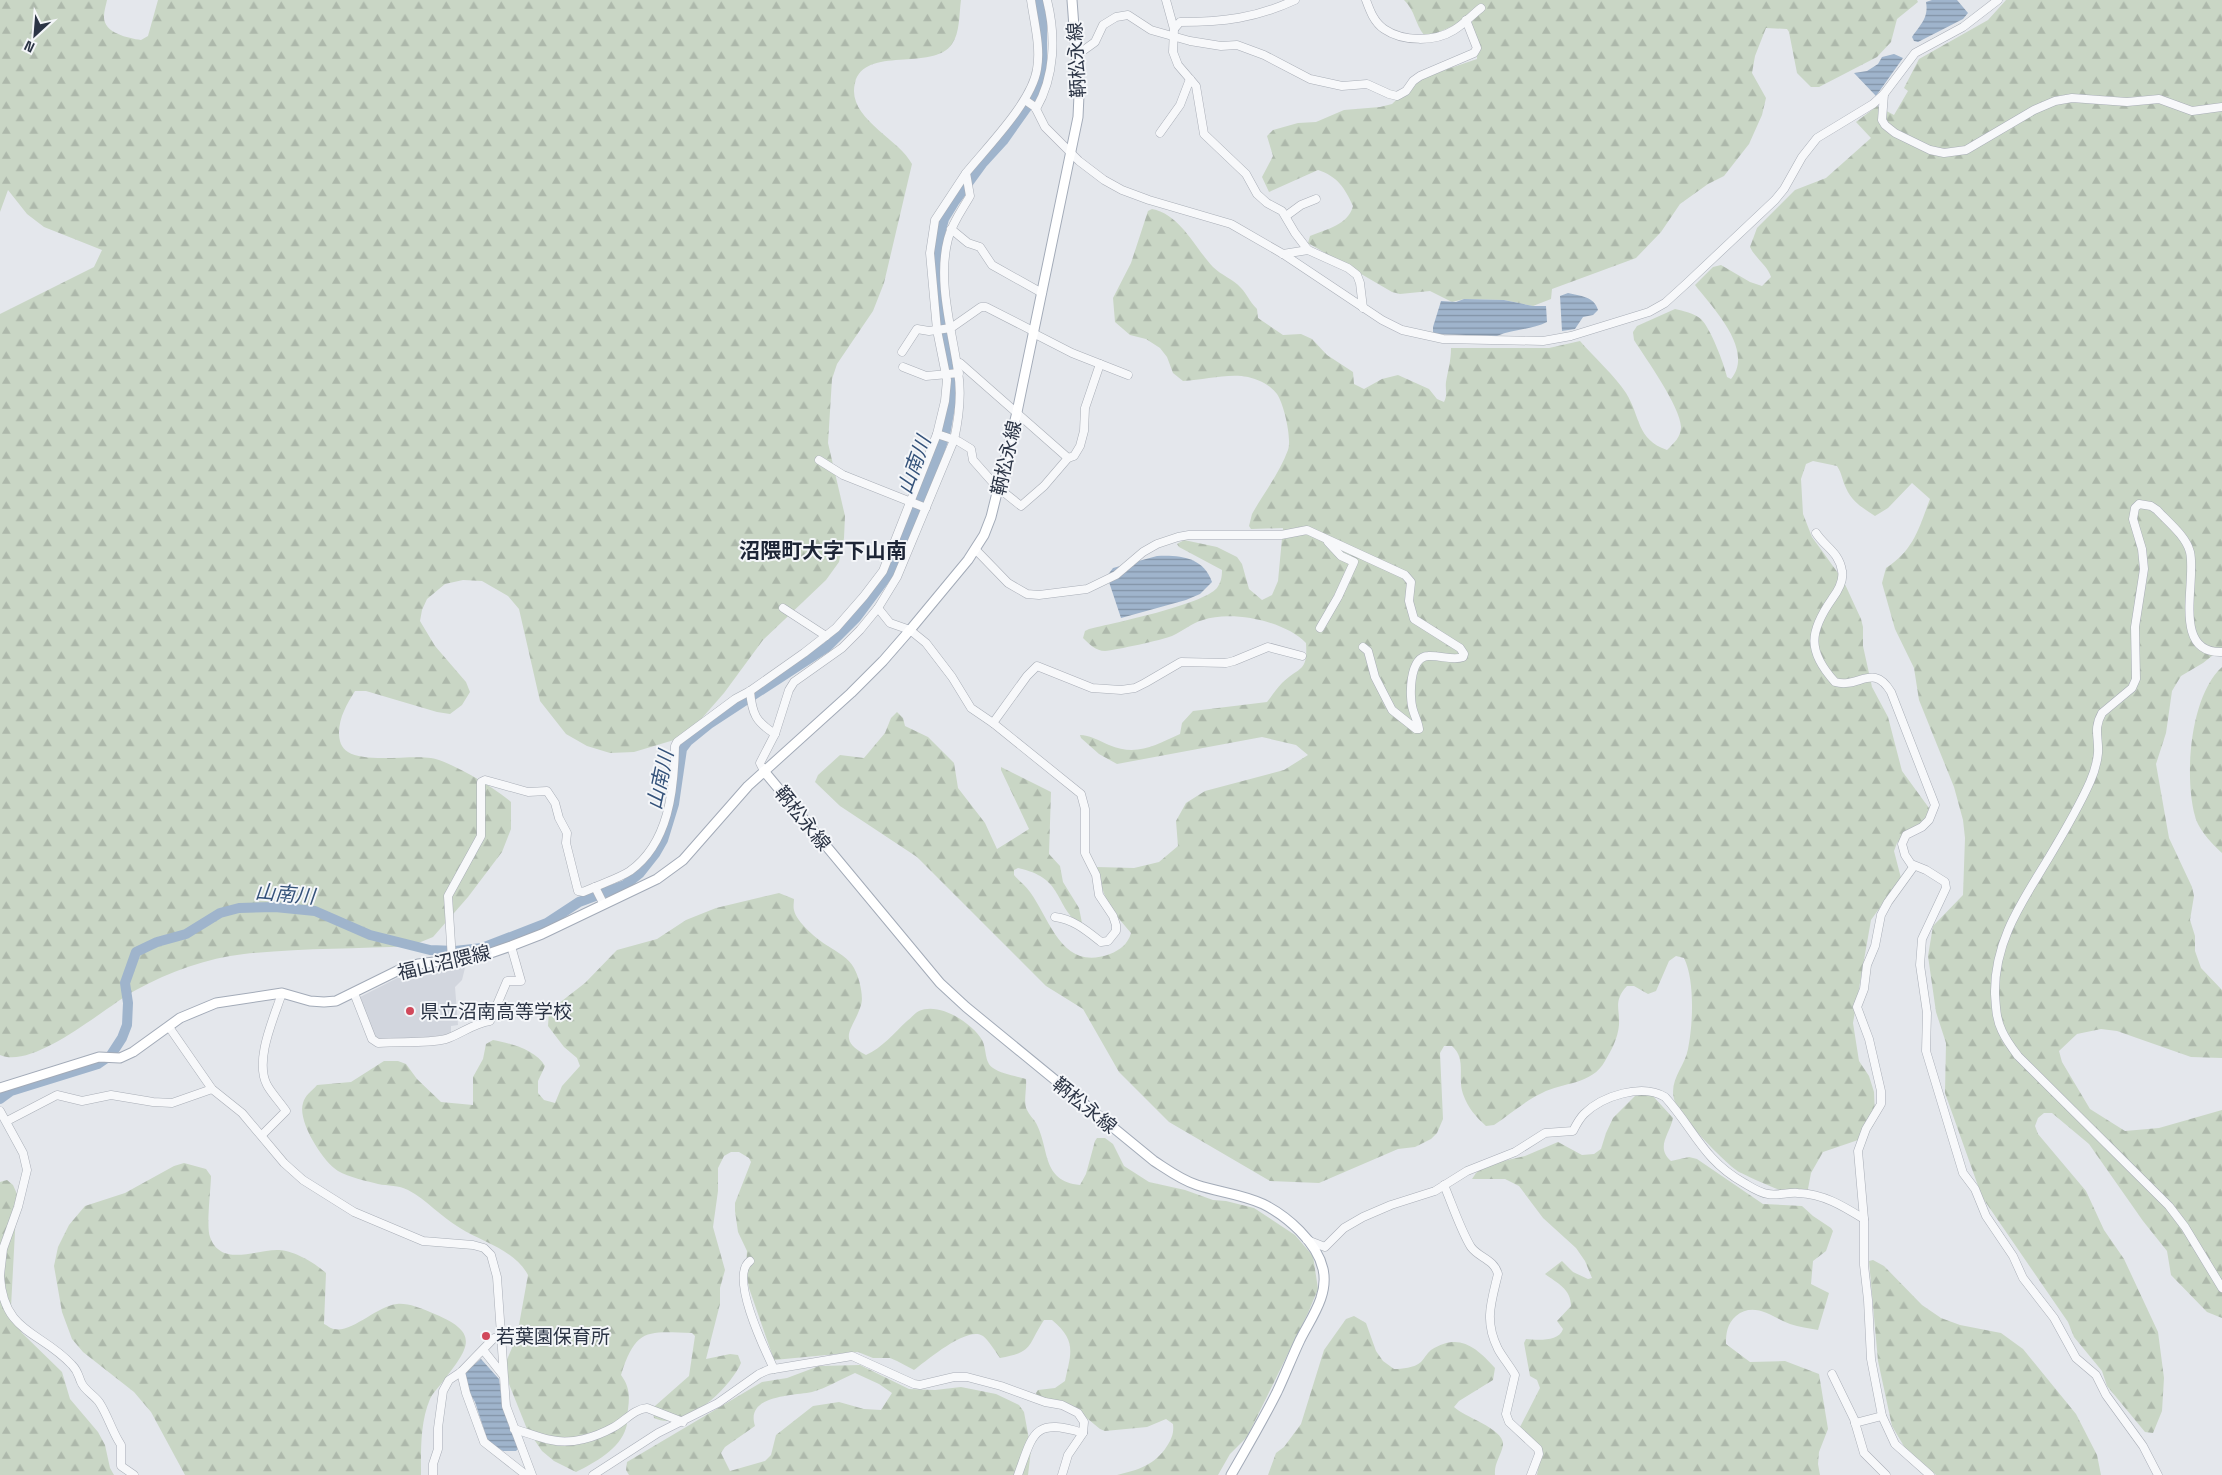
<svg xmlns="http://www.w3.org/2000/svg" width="2222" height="1475" viewBox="0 0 2222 1475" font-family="'Space Grotesk','Noto Sans JP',sans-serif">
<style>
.built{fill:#d2d6de}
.forest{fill:url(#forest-firs);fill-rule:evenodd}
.water{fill:url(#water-rules)}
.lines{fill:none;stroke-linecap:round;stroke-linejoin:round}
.river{stroke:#9fb4cc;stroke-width:10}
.minor-casing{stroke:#a9aeb7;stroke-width:9}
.major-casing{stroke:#a3abb8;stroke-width:11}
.minor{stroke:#f7f8fa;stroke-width:8}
.major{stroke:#fff;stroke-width:9}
.poi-dot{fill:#d1495b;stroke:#f4f6f9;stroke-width:2}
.labels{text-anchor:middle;stroke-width:4;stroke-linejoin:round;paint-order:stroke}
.street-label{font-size:19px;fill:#2b3445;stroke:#f4f6f9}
.poi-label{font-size:19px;fill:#2b3445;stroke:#f4f6f9;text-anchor:start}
.water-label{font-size:20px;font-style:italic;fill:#34527a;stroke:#f4f6f9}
.quarter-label{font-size:21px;font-weight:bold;fill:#1d2536;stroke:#f4f6f9}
</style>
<defs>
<pattern id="forest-firs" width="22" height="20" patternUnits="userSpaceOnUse" patternTransform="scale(1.25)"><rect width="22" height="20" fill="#c9d6c5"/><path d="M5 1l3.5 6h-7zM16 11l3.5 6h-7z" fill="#adb8ab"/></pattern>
<pattern id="water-rules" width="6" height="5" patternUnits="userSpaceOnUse" patternTransform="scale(1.25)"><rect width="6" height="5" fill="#9fb4cc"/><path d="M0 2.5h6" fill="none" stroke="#8293a7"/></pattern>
</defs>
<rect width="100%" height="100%" fill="#e4e7ec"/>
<polygon class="built" points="466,964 462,980 455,987 458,1025 451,1026 451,1034 417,1039 374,1040 358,998 413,970"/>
<g class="forest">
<path d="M0,0H107C106,5 104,11 104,16C103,33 128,38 141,40L148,36L158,0H961C959,14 960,33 952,44C933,72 864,45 855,83C846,118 899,138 912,164L884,283L873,311L837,364L832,379L828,443L845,516L844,538L839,562L826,580L763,640L724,693L696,725L674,740L634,752L610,753L587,746L566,734L540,701L519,609L508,596L482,581L463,580L445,584L427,599L422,610L420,621L435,646L466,682L470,692L462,705L450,714L437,712L366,691H355C347,704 339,717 339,733C339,740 341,748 348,752C365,763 410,755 431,758C450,761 497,789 511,802V829L502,852L468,897L433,937L411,946C356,949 299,948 244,954C207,958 169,972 136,990C105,1007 34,1070 0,1055V314L94,267L102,250L44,227L27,214L8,190L0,212Z"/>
<path d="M1404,0H1917L1918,2L1897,19L1891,42L1877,57L1819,87H1811L1797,73L1789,32L1787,29L1766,28L1755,56L1752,73L1766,98L1762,115L1749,144L1724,176L1708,184L1680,204L1661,232L1636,258L1552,289L1551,299L1533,306L1504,300L1464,299L1452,302L1430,291L1400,294L1392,292L1308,243L1310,236C1327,229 1348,225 1353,206C1345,188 1337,176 1318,170L1269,192L1262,177L1273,156L1267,136L1273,130L1298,123L1316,122L1344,110L1380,107L1392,104L1418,79L1477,59L1476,39L1460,23L1432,35H1424C1415,24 1415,10 1404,0Z"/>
<path d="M2006,0H2222V648L2203,663L2181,676L2172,691L2166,733L2156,764L2169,838L2192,887L2194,896L2190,920L2195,936V951L2201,968L2222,990V1058L2191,1057L2117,1031L2101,1029L2077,1034L2059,1051L2062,1062L2090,1109L2125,1131L2159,1128L2222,1110V1318L2207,1312L2171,1275L2167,1251L2143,1221L2089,1144L2052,1113H2044L2038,1118L2035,1126L2038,1134L2086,1191L2104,1230L2124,1259L2158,1332L2164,1378L2162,1411L2153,1433L2145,1432L2107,1386L2102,1371L2074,1337L2068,1322L1982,1197L1945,1093L1946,1043L1936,1012L1928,956L1933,926L1963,895L1965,838L1963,820L1954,787L1919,700L1914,668L1895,629L1882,583L1886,568C1914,550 1919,528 1930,499L1912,483L1888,508L1875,516C1863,508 1852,502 1846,488C1842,480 1842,473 1837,466L1813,461L1806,464L1801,479L1803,514L1812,537L1843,580L1861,619L1863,627V646L1872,687L1888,717L1902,771L1929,808V816L1925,823L1903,837L1897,843L1894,851L1901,878L1871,920L1853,1023L1859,1061L1869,1076L1874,1092L1875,1118L1873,1126L1861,1139L1823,1152L1811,1173L1807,1194C1802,1194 1797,1195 1792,1194C1782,1192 1749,1177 1739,1172C1725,1163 1678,1115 1674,1099C1669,1080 1685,1066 1688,1049C1693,1025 1695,980 1684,958L1676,956L1669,961L1656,991L1648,994L1634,986H1627C1613,1001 1620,1009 1619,1025C1618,1038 1611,1051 1605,1061C1592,1085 1563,1082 1542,1093C1525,1101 1509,1115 1494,1125L1486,1126C1476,1117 1468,1108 1463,1094C1457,1078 1467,1059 1452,1046H1444L1440,1053L1443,1119L1437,1133L1431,1139L1415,1147L1398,1149L1319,1183L1270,1181L1169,1122L1119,1072L1083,1009L1046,986L917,857L840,806L815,782L818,775L840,755L864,758L885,733L891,718L897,712L903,718L905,726L928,737L954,763L958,788L985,823L997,849L1029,829L1001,770V767L1051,792L1049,854L1060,866L1063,882L1079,908L1082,923L1079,925C1053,901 1063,878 1018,868L1014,870V875C1019,881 1026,886 1030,892C1051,921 1062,972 1110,954C1120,950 1128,944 1131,933C1109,907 1104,901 1097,867L1134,868L1159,862L1178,846L1176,821L1186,803L1205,791L1284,770L1308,755L1296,745L1262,737L1117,764L1099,754L1081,738L1080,735C1089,735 1100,741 1109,745C1137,757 1155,745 1180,734L1182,723L1193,711L1267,702C1272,696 1276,689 1282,683C1299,666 1308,673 1306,643C1285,621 1232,610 1203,620C1192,623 1183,631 1172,636C1162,640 1116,650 1105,651C1096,651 1089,644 1083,638L1085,631L1089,629C1114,623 1202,605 1217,588C1221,582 1222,577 1222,570L1179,547L1177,544L1184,540L1217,547L1237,557L1242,564L1249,589L1262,600L1272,595L1278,581L1283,528L1251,529L1249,526L1252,514C1264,493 1280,472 1288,450C1292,439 1284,404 1277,394C1270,385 1260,380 1248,377C1228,373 1205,380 1183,381L1173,373L1167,357L1160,348L1146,339L1130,335L1115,322L1113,298L1131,263L1148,211L1152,209C1180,214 1195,248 1213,267C1221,275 1233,279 1241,288C1247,294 1249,301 1257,309L1258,318L1283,335L1301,334L1312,339L1327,355L1353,372L1354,384L1364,389L1382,379L1398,375L1429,389L1437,399L1444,402C1448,394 1445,390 1446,382C1448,370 1451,361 1451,348H1549L1580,341C1594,357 1615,376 1626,393C1641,417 1636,439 1667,450C1674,443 1681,437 1681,427C1680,406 1646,359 1634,340L1633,332L1637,326L1675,309C1683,311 1694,313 1701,319C1711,329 1724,364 1727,377L1731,379C1755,350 1712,307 1695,285L1713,267L1721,265L1750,282L1762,286L1771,277C1768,266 1755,258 1750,247L1757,228L1795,190L1826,178L1871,138L1856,122L1877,106L1894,115L1908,91L1904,88L1919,59L1988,20Z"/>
<path d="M2222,667V853C2212,844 2198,829 2195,816C2184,776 2190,696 2222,667Z"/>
<path d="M779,893L794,899C794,902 793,907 794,910C796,922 818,940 828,946C837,952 849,958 854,968C859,977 864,996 861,1005C854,1029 835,1039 866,1055C882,1048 894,1033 907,1021C911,1018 915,1013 919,1011C940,1002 972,1023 982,1040C987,1049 984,1062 993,1068C1001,1074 1016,1076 1026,1079C1027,1088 1023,1103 1027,1110C1029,1115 1034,1119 1036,1123C1050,1149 1041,1181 1080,1185L1086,1174L1095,1141L1097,1138H1105L1113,1144L1124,1166L1149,1182L1185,1190L1213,1200L1226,1201L1254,1208L1295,1235L1313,1256L1318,1289L1308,1313L1247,1437L1230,1454L1218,1475H1117C1138,1470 1155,1465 1167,1446C1172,1438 1174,1433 1173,1424L1166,1419L1147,1427L1105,1431L1100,1429L1077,1410L1037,1397L1036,1393L1038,1390L1055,1388L1065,1381C1071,1353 1077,1341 1052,1320H1044C1027,1346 1034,1352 1000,1358C995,1351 989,1341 983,1336C968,1325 926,1361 914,1370L897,1361L890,1358H873L858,1352L774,1360L749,1288L746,1271L747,1251L738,1232L735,1211V1203L751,1162L749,1158L739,1152H731L724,1156L718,1168V1191L713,1227L725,1270L720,1288V1304L706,1359L730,1354L738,1355L741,1363C730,1388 684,1433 654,1418L653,1410L655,1406L689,1376L695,1336L692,1333C648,1332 636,1327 621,1375C629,1386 630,1395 628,1409C627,1415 628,1423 626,1428C620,1449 594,1463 576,1472L554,1461L542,1451L527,1429L509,1384L506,1362L517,1336L528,1275C515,1250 482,1242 460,1228C441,1217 427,1200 408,1190C399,1185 388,1186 378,1184C366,1181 349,1177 338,1171C323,1162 297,1121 303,1103C305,1095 312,1091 317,1085L351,1082L384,1061H398L406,1064L417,1079L441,1102L473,1105V1077L483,1059L486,1044L493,1040C510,1043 536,1050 545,1066L538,1081V1093L544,1100L555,1103L562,1086L580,1066L577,1058L564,1047L548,1026L549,1011L585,983L617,950L657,939L686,920L716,908Z"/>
<path d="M1644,1093L1652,1095L1673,1118C1670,1134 1655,1147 1671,1161L1689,1157L1697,1159L1763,1204L1802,1206L1813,1216L1831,1228L1833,1231L1826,1251L1813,1261L1811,1284L1829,1293L1818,1330C1809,1328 1799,1327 1790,1324C1772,1317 1754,1301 1736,1316C1727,1324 1726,1333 1726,1344L1750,1362L1785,1361L1819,1374L1828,1429L1819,1452L1818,1464L1820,1475H1537C1542,1449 1541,1445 1520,1427L1540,1388L1537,1380L1530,1376L1524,1343L1526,1339C1537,1340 1559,1342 1563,1329L1557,1321L1571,1306C1571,1289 1557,1283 1545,1274L1562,1261L1573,1272L1588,1279L1592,1278L1585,1261L1576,1248L1543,1218L1519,1186L1505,1179H1472L1476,1173L1486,1165L1525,1156L1558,1142L1582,1155L1594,1154L1601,1149L1606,1133L1613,1118L1636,1095Z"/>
<path d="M184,1163L206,1169L211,1176C211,1188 206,1227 210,1237C221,1268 257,1249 279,1250C295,1251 315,1263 326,1273L324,1324C327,1325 331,1329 334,1329C352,1333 377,1306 397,1304C408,1303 420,1308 430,1312C483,1333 469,1347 441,1384C437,1389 432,1394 430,1399C420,1423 421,1450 421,1475H185L151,1412L134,1392L83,1352L72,1339L62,1312L54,1266L58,1247L69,1225L85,1206L125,1193L174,1166Z"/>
<polygon points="7,1180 13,1185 17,1194 11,1307 14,1319 22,1333 62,1372 70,1399 98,1432 105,1445 110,1468 114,1475 0,1475 0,1182"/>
<polygon points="1873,1260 1884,1266 1922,1305 1941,1318 1960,1325 2001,1333 2023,1349 2076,1414 2097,1455 2101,1475 1936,1475 1905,1448 1892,1426 1878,1361 1869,1261"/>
<path d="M1354,1316L1366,1323L1376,1351L1383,1361L1394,1369C1402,1369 1414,1368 1421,1362C1424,1359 1427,1353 1431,1350C1459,1332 1476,1347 1495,1368L1493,1380L1459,1401L1454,1407C1464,1417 1505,1429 1503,1445C1501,1456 1494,1463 1495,1475H1268L1276,1453L1284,1447L1301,1424L1324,1350L1346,1319Z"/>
<path d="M860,1365L909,1389L935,1390L961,1387L996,1394L1019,1405L1024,1412L1031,1450L1028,1475H629L626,1470L627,1462L762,1382L787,1378L819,1366ZM855,1373L879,1384L892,1393L881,1410L864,1409L839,1402L813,1406L776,1435L771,1455L765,1461L730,1471L721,1453L725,1447L755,1426C745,1395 792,1396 812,1392C827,1388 841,1379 855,1373Z"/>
</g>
<g class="water">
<path d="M1932,0H1957L1968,13L1963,19L1918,42L1914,41L1912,37C1920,25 1929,18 1926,2Z"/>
<polygon points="1894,54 1903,58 1876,96 1854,73 1867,71 1878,64 1882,57"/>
<path d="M1568,293C1580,296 1594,296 1598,310L1593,315L1583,317L1575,329L1562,331L1560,296Z"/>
<path d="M1464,299L1504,300L1533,306H1546L1547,322C1531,330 1513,329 1497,336L1433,334V327L1441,301L1456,302Z"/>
<path d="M1157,556C1180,555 1203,557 1212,582L1200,594L1186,600L1121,618L1107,576L1113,568Z"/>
<polygon points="481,1359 499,1379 503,1408 518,1449 516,1451 503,1451 488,1442 475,1402 469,1392 464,1377 466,1371"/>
</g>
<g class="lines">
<polyline class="river" points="0,1099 11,1091 98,1064 111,1055 122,1038 127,1025 128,1003 125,983 136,952 157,942 186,934 220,913 239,908 275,907 315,911 370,935 430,950 455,951 482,948 547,923 579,902 625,885 640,873 655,854 663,840 674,804 682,749 688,741 709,724 827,647 856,618 891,571 938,456 945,435 950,407 952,389 939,294 939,238 944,219 955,201 982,164 1003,141 1032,100 1042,73 1042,20 1038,0"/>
<g class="minor-casing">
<g id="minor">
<polyline points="1166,0 1174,29 1173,52 1178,65 1196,86 1204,134 1246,174 1257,194 1267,203 1282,211 1295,233 1308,250 1348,268 1357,275 1360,283 1363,308"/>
<path d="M1366,0C1370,11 1374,22 1384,29C1403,42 1435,42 1454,30C1464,24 1472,15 1481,8"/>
<path d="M1174,29L1180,22C1224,22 1256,18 1295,0"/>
<polyline points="1077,55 1095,42 1103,25 1116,17 1128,15 1151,30 1190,41 1221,46 1237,45 1264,55 1310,79 1342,86 1367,84 1389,94 1397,96 1406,91 1413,81 1420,76 1474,53 1477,48 1466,20"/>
<polyline points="1884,94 1882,120 1885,125 1895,133 1930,150 1944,153 1966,150 2034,110 2055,101 2072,98 2127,102 2159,99 2192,111 2222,107"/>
<polyline points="1025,100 1035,107 1045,127 1079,161 1104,180 1122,190 1149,200 1231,224 1283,254 1382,320 1402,330 1443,339 1543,341 1571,336 1649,312 1665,303 1687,283 1775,200 1784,189 1802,157 1817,138 1873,104 1884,94 1915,53 1963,27 1998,0"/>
<path d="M1036,109C1055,76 1056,36 1047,0"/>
<polyline points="1160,133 1180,105 1190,79"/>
<polyline points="1286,216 1301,205 1316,199"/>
<polyline points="951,229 968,243 980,247 992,265 1042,293"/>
<polyline points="1283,254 1308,250"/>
<polyline points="1033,333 1072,353 1128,375"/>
<polyline points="902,352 917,329 929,331 951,328 981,307 986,307 1033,331"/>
<polyline points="957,364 960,363 1068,458"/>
<polyline points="903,367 926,376 959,373"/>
<polyline points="937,434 958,441 971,449 973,460 996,486 1021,506 1044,486 1068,458 1074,456 1080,446 1084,431 1085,408 1100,364"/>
<polyline points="819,460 843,475 926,508"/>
<path d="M1816,533C1825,547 1839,552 1842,571C1844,581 1838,591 1832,599C1809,632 1807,651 1835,682C1859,689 1873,662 1891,692L1935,805L1929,820L1922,827L1906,835L1902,844L1905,855L1911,864L1926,870L1945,882L1946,888L1922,939L1920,965L1927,1013L1926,1051L1963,1173L1975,1189L1986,1216L2013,1256L2023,1278L2054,1318L2076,1358L2096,1375L2106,1395L2143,1446L2158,1475"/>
<path d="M975,549L1008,583L1027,594L1039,595L1087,589L1116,575L1143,552L1157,544L1178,537L1189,535H1281L1307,530L1405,575L1411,582L1409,601L1414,619L1460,648L1464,654L1463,657C1453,661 1440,655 1428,656C1409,657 1409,697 1413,710C1415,717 1418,722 1419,729H1416L1392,710L1375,677L1368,651L1363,647"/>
<polyline points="783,608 826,636"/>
<path d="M878,608L890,623L910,630L926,643L952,677L971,708L993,723L1081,794L1085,809V853L1096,875L1099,895L1113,916L1116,925V931L1108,941L1101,942C1087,931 1073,919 1055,917"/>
<polyline points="1320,628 1338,597 1354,562 1341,556 1328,542"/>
<path d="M2222,652C2171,654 2197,581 2190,552C2186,536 2168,522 2157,510L2151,506L2139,504L2135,508L2133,519L2142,549L2144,569L2135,627L2136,679L2132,688L2102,713C2093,729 2099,737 2098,753C2097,763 2094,773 2090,782C2078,809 2063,834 2048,859C2022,902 1994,941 1995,994C1996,1007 1996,1019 2002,1031C2006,1040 2012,1048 2018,1056L2169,1206L2185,1227L2222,1288"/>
<path d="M750,691C752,714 756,722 775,734"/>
<polyline points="993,723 1027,676 1037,666 1092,688 1121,690 1135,688 1145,683 1181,662 1226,663 1234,661 1268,647 1302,656"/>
<path d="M764,771L760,763L775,734L789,690L794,682L842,648L860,630L878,608L897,577L954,440C959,417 962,394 958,372C952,330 937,281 948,239C952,223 962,210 970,196L966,173C987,147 1032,102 1037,69C1041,47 1034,22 1031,0"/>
<polyline points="1914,866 1888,902 1881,915 1875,946 1867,965 1864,989 1857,1007 1869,1039 1881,1091 1881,1104 1866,1129 1858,1151 1864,1219 1864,1265 1868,1300 1871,1359 1882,1416 1895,1444 1930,1475"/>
<path d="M595,887C606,882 619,878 630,871C669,843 674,790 675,746L677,742L735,699L750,691L804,653L836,628L864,596L883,571L937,434L945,401L947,380L937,330L930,253L935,220L966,173"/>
<polyline points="452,960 448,896 481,836 481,782 485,780 528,792 547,791 555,803 559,818 567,833 566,843 578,891 583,892 595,887 603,903"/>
<path d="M354,993L372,1039L378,1043C401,1041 424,1044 446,1039C461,1034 474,1023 490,1021L507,981H521L511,946"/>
<polyline points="169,1027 212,1089 242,1113 284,1163 303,1180 354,1212 423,1241 473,1245 484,1248 491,1255 497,1277 506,1406 532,1475"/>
<polyline points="0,1111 23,1153 27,1170 18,1207 3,1249 0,1275"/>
<polyline points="7,1121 57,1095 82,1101 111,1095 153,1102 172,1103 212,1089"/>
<path d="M262,1135L286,1111C280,1102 272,1094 267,1085C254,1060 274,1018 282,993"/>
<path d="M1444,1185C1452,1204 1461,1231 1471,1247C1479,1258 1494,1259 1498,1274C1491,1303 1484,1321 1498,1349C1503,1358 1510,1366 1515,1375L1506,1414L1509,1422L1538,1449L1539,1454L1531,1475"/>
<path d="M1307,1240L1325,1247L1344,1228L1363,1217L1391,1205L1435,1191L1467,1171L1515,1152L1545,1133L1573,1131C1576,1125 1579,1119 1584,1114C1602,1096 1642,1083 1665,1097C1694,1129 1703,1160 1744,1183C1751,1187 1760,1193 1768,1194C1777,1196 1788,1192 1798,1193C1824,1194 1843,1206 1864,1219"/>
<path d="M750,1261C729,1276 765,1350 774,1369"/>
<path d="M0,1277C4,1334 41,1331 72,1365C78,1371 78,1375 81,1382C84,1390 94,1395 99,1402C107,1414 111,1428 118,1440L121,1445V1466L134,1475"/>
<polyline points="484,1351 503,1375"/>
<polyline points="461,1372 466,1393 484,1442 526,1475"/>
<polyline points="1832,1374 1854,1419 1864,1453 1886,1475"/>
<polyline points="1855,1423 1882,1416"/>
<path d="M514,1429C526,1432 539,1438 551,1440C572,1445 596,1437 614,1427C625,1421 634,1409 647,1408L683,1422"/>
<polyline points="433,1475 433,1464 438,1449 438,1428 443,1391 449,1380 461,1372 494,1338 501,1336"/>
<polyline points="593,1475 658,1433 718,1403 759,1374 768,1370 852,1356 914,1384 920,1385 954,1377 967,1377 1001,1386 1045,1402 1062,1405 1078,1413 1084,1422 1083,1433 1068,1455 1062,1475"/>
<path d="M1018,1475C1033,1434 1033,1417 1083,1433"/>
</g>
</g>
<g class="major-casing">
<g id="major">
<path d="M764,771L940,983L966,1007L1154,1161C1168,1170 1181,1180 1197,1185C1218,1192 1242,1194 1263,1204C1287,1216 1317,1242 1323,1269C1329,1295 1311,1318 1300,1340C1292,1357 1285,1375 1277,1392C1263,1420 1247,1447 1231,1475"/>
<polyline points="0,1088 99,1057 120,1058 133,1052 180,1018 216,1003 282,993 310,1001 324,1002 336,1001 401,969 418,964 482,956 511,946 542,934 657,879 683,860 748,786 851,693 883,661 910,630 968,560 984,535 991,517 1017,412 1078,117 1079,95 1072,0"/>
</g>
</g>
<use href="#minor" class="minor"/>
<use href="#major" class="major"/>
</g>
<g class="poi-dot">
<circle cx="410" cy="1011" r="5"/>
<circle cx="486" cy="1336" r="5"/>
</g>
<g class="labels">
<g class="street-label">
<text transform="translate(1076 60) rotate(-93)" y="7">鞆松永線</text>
<text transform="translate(1006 458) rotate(-77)" y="7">鞆松永線</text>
<text transform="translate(803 818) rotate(51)" y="7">鞆松永線</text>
<text transform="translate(444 962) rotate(-13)" y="7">福山沼隈線</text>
<text transform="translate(1085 1105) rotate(39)" y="7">鞆松永線</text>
</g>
<g class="poi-label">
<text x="420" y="1018">県立沼南高等学校</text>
<text x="496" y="1343">若葉園保育所</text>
</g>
<g class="water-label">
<text transform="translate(914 465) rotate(-70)" y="7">山南川</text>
<text transform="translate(660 780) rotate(-78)" y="7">山南川</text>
<text transform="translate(285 894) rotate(5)" y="7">山南川</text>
</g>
<g class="quarter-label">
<text x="823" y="558">沼隈町大字下山南</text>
</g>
</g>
<g transform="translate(35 35) rotate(206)" stroke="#f4f6f9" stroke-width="4" paint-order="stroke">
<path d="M0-4L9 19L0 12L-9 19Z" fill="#2b3445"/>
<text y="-8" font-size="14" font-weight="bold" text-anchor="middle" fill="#2b3445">N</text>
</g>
</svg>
